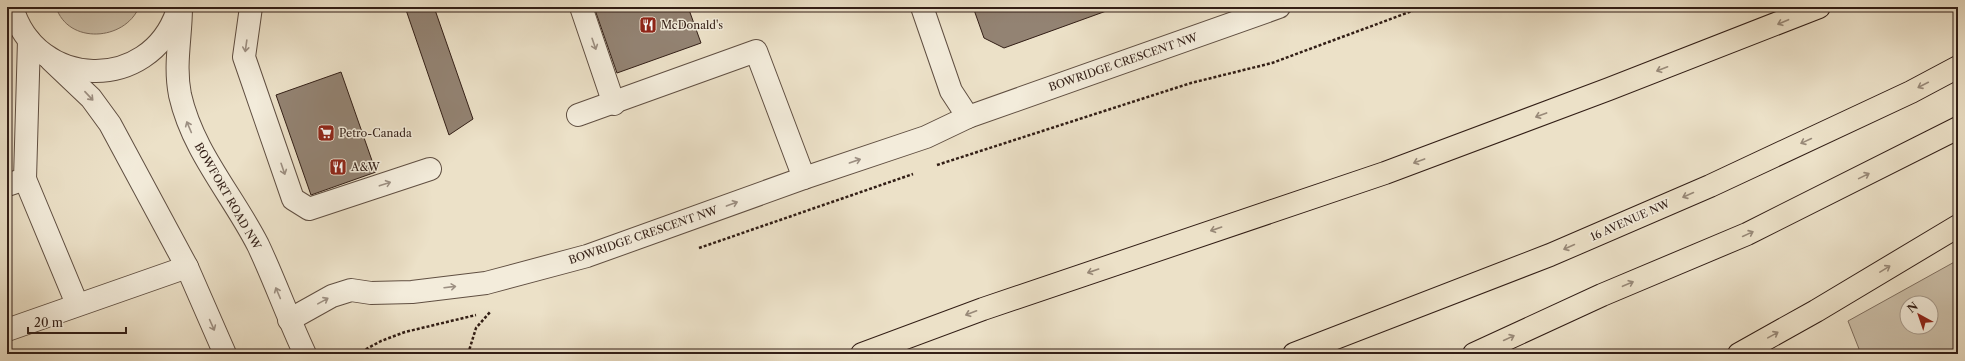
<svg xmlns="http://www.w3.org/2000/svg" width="1965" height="361" viewBox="0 0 1965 361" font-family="'Libre Caslon Text',serif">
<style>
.green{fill:#ccc0aa;stroke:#7f6f60;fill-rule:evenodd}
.building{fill:#938373;stroke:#321e16}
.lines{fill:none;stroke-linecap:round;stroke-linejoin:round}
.minor-casing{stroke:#604f42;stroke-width:24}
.highway-casing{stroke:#321e16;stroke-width:24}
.path{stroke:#321e16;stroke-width:2.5;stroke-dasharray:3 2;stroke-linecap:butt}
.minor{stroke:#f3ecdb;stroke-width:22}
.highway{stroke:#ece1c8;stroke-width:22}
.oneway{stroke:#988978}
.oneway2{stroke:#9c8f82}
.labels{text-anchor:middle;stroke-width:3;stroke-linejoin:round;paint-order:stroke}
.poi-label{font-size:11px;fill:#321e16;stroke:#f3ecdb;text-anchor:start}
.street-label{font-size:11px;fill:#321e16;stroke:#f3ecdb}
</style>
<rect width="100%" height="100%" fill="#ece1c8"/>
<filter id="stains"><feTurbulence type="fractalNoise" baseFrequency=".005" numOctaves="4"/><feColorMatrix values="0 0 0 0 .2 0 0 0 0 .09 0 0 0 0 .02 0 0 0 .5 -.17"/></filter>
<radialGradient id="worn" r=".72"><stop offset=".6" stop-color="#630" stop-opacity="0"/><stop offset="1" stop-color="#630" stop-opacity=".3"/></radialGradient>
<g class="green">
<path d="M56,7H139C125,41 68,45 56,7Z"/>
<path d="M1958,260V354H1861L1848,321ZM1907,303H1931V327H1907Z"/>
</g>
<g class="building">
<polygon points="405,7 434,7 473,119 449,135"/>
<polygon points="594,7 688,7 701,43 617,73"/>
<polygon points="973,7 1108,7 1109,10 1004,48 984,38"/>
<polygon points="341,72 376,172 311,195 276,95"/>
</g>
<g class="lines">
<g class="minor-casing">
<g id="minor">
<path d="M12,7C36,90 149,93 177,12"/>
<path d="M181,7C181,37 174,65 180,95C193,152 232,194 258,245C275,281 288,318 305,354"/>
<polyline points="251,7 244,57 293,199 309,209 430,169"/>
<polyline points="581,7 614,104"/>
<polyline points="922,7 951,91 968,117"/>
<polyline points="51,60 91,98 110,124 187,267 225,354"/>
<polyline points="578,115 756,51 804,178"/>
<polyline points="25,179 77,304"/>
<polyline points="7,185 25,179 29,40"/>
<polyline points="289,320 332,296 351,290 371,293 412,292 486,283 587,256 804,178 926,137 968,117 1279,7"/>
<polyline points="7,330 187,267"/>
</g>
</g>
<g class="highway-casing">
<g id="highway">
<polyline points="862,354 983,309 1385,173 1609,89 1819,7"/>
<polyline points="1294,354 1550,255 1710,186 1911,92 1958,67"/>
<polyline points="1474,354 1602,295 1747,234 1958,128"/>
<polyline points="1739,354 1816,311 1958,226"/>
</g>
</g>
<g class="path">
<polyline points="937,165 1191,83 1272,63 1423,7"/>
<polyline points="699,248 913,174"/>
<polyline points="357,354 381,341 405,332 476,315"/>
<polyline points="468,354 476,328 491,311"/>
</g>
<use href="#minor" class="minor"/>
<use href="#highway" class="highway"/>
</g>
<defs><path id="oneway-shaft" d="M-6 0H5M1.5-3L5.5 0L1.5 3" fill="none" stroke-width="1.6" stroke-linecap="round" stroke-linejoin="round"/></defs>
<g class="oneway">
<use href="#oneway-shaft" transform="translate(1783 22) rotate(157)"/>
<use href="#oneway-shaft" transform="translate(1662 69) rotate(159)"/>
<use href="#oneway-shaft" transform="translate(1923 85) rotate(153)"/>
<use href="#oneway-shaft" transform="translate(1541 115) rotate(160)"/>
<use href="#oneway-shaft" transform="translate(1806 141) rotate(155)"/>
<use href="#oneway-shaft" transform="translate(1419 161) rotate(160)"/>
<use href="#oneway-shaft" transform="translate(1864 176) rotate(-26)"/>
<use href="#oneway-shaft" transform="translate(1688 195) rotate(156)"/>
<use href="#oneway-shaft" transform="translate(1216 229) rotate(161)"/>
<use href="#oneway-shaft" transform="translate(1748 234) rotate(-25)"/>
<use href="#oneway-shaft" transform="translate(1569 247) rotate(156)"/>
<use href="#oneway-shaft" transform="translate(1885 269) rotate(-31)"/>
<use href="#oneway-shaft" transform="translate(1093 271) rotate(161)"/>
<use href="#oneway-shaft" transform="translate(1628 284) rotate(-23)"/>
<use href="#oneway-shaft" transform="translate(971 313) rotate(159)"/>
<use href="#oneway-shaft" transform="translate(1773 335) rotate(-29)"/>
<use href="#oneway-shaft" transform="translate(1509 338) rotate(-25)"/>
</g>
<g class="oneway2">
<use href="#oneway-shaft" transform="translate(594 44) rotate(71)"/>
<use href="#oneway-shaft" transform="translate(246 46) rotate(98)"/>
<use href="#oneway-shaft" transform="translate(89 96) rotate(47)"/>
<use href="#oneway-shaft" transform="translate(189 127) rotate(-113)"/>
<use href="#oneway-shaft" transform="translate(855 161) rotate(-19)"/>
<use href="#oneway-shaft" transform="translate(283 169) rotate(71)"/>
<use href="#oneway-shaft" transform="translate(385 184) rotate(-18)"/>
<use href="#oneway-shaft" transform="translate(732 204) rotate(-20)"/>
<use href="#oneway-shaft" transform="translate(450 287) rotate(-7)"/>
<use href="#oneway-shaft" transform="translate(278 293) rotate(-113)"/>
<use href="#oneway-shaft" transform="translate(323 301) rotate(-29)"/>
<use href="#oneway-shaft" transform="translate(212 325) rotate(66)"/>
</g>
<defs>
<g id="restaurant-square" transform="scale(0.9)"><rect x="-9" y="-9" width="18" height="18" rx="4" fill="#8f2418" stroke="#f3ecdb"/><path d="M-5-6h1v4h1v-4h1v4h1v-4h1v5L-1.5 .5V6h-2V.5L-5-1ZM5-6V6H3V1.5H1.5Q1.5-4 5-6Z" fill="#fff"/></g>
<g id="supermarket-square" transform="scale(0.9)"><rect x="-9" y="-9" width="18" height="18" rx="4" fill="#8f2418" stroke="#f3ecdb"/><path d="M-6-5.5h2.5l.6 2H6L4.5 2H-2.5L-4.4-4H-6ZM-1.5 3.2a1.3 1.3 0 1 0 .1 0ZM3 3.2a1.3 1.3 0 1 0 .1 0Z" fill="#fff"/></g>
</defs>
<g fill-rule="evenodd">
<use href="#restaurant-square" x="648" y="25"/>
<use href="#supermarket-square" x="326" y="133"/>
<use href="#restaurant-square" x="338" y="167"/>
</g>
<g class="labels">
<g class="poi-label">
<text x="661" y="29">McDonald's</text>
<text x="339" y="137">Petro-Canada</text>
<text x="351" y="171">A&amp;W</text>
</g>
<g class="street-label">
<text transform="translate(1123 62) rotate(-19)" y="4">BOWRIDGE CRESCENT NW</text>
<text transform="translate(228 196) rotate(60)" y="4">BOWFORT ROAD NW</text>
<text transform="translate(1630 220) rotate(-24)" y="4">16 AVENUE NW</text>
<text transform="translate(643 235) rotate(-19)" y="4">BOWRIDGE CRESCENT NW</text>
</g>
</g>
<rect width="1965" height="361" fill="none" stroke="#ece1c8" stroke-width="24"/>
<rect x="8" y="8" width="1949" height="345" fill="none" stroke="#321e16" stroke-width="2"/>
<rect x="12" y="12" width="1941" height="337" fill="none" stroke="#321e16"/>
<g transform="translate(1919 315) rotate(320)"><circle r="19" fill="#f3ecdb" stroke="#a69a8c"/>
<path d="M0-3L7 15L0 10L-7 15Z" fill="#8f2418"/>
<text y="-6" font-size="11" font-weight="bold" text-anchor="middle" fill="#321e16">N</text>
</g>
<path d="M28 327v6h98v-6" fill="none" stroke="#321e16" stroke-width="2"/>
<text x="34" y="327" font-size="12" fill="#321e16" stroke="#f3ecdb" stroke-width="3" paint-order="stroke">20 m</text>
<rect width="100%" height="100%" filter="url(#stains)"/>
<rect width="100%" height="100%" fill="url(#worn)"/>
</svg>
